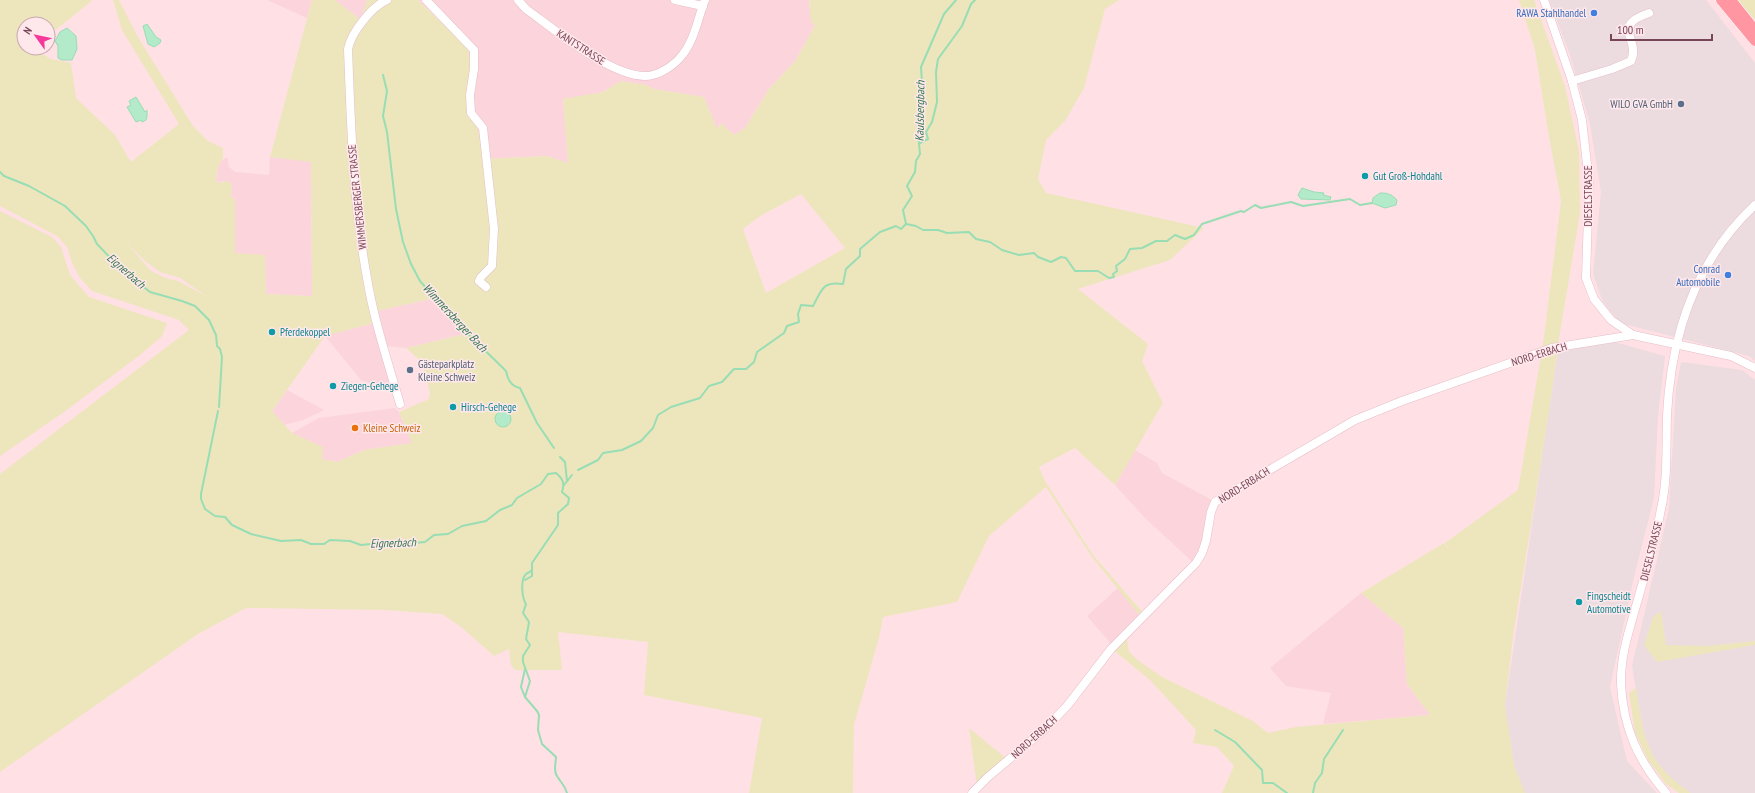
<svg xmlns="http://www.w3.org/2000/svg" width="1755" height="793" viewBox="0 0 1755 793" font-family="'PT Sans Narrow',sans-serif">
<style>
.residential{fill:#fcd4db}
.industrial{fill:#ecdce0}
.green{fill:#ede6bd;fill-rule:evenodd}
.water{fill:#b3eac9;stroke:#98ddb4}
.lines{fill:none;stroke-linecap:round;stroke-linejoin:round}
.stream{stroke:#98ddb4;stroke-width:2}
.minor-casing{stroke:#e5bec8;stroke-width:9}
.major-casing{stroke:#fff;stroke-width:11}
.minor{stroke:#fff;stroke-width:8}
.major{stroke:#ff96a2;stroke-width:10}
.shop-dot{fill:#3f7fe0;stroke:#ffe8eb;stroke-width:1.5}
.service-dot{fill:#5c6f8a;stroke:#ffe8eb;stroke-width:1.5}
.culture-dot{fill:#0f9aa8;stroke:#ffe8eb;stroke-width:1.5}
.food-dot{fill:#e8710a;stroke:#ffe8eb;stroke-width:1.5}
.labels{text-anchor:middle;stroke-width:3;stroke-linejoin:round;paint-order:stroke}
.shop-label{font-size:11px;fill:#366cbe;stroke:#ffe8eb;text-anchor:end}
.street-label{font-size:11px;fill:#784558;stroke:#ffe8eb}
.service-label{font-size:11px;fill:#4e5e75;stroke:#ffe8eb;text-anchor:end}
.culture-label{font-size:11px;fill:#0d838f;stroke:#ffe8eb;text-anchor:start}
.food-label{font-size:11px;fill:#c56008;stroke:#ffe8eb;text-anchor:start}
.water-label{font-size:12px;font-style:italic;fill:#357851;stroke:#ffe8eb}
</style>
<rect width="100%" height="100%" fill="#ffe0e4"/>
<g class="residential">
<polygon points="267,0 312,0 307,18"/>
<polygon points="335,0 367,0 361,20"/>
<polygon points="418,0 809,0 809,7 815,25 796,60 769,89 745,128 734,135 720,123 717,130 704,97 654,89 646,85 621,81 603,92 563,99 568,163 547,156 484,159 469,113 470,55 445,24"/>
<polygon points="227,157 229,167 235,172 269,175 270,157 311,161 312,296 265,294 265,255 235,254 235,199 231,197 232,186 223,181 217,183 216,179 219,162"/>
<polygon points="435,298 473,332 406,348 386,346 377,311"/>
<polygon points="374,323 392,380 381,386 361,380 325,336"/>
<polygon points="287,390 324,410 303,420 284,425 272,411"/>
<polygon points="395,408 399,412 412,443 364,450 337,462 321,459 292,433 319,418"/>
<polygon points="1135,450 1157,463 1162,473 1210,499 1213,503 1205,541 1193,562 1146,519 1115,485"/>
<polygon points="1118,588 1142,618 1113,646 1087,616"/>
<polygon points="1361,593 1403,628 1407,684 1430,715 1323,724 1331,693 1286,686 1270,668"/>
</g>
<g class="industrial">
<polygon points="1549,0 1706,0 1755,63 1755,361 1749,356 1620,323 1603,302 1593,274 1601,192 1590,124 1570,55"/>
<polygon points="1615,342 1665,356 1658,416 1654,498 1634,577 1610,687 1627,761 1657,793 1524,793 1513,766 1505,705 1558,349"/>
<polygon points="1681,362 1742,370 1755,380 1755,793 1691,793 1671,780 1653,757 1643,732 1632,666 1669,509 1676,388"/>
</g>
<g class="green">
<path d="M0,0H93L48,36V24H24V48H35L34,49L51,59L71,63L76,98L115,135L131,162L179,124L122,30L113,0H119L138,37L193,126L208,141L223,148V158C218,164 215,175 217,183L229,181L232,186L231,197L235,199V253L265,255L266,294L312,296L311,162L270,157L312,0H335L361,20L367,0H418L468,48L471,69L469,113L478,130L484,159L547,156L568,163L563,99L603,92L621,81L646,85L654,89L704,97L717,129L721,123L734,135L745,128L769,89L796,60L815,25L811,22L809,0H1119L1105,9L1084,88L1065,121L1046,140L1038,179L1046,193L1204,228L1170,260L1078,289L1148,344L1142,361L1163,403L1115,485L1075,448L1039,467L1045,481L1093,555L1145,615L1142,618L1092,557L1046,487L989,536L957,602L883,617L879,638L854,725L853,793H749L762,718L644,695L648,642L558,632L562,670H515L511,665L509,649L494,656L461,627L442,614L385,610L246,608L198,634L0,772V474L189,330L179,320L92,291L80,278L73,265L67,247L57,236L0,206ZM801,194L845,248L766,293L743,229L760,216ZM127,243L146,262L160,272L180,278L206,296L178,281L166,278L151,271ZM435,298L473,332L406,348L422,362L430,393L429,399L399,412L412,443L364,450L337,462L322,459L323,447L292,433L272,411L325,336L374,323L377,311Z"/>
<polygon points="1519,0 1534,0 1565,86 1579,151 1580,213 1559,339 1549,412 1513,637 1505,705 1514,765 1525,793 1222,793 1234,766 1217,747 1193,743 1196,730 1150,680 1112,649 1126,633 1129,652 1139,661 1162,677 1253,721 1268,733 1296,727 1430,715 1407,684 1403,628 1361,593 1444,543 1451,552 1445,543 1518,490 1543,344 1561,201 1548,131 1535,50"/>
<polygon points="1738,0 1755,0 1755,20"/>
<polygon points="0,211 52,237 61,247 70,275 89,297 167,323 162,336 140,355 64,412 0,456"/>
<polygon points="1661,611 1666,645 1706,646 1755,641 1755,645 1657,662 1644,645 1653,617"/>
<path d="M1636,688C1644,738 1646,763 1691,793H1679L1666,784L1648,760L1635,733L1629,693Z"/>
<polygon points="969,728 1007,759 977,786"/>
</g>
<g class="water">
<polygon points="147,24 156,37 161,40 160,43 154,47 148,44 143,26"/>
<polygon points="67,28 76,36 77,49 72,60 62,60 58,58 58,46 55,41 60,32"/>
<polygon points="136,97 145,112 147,110 147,117 146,120 142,122 141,120 136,122 127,107 131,105 129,101"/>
<polygon points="1302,188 1314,192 1324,193 1323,195 1331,197 1330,200 1301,199 1298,195"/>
<path d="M1380,193C1388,193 1391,194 1397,200L1396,205L1385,208L1372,203L1373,198Z"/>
<circle cx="503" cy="419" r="8"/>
</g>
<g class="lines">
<g class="stream">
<path d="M383,75L387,91L383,116L387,132L396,209L403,242L411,264L420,281L454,320L506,371C508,380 511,386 520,388L537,423L554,448"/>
<polyline points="920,143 928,139 926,132 932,122 937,102 936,72 938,59 962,26 971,4 975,0"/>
<polyline points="0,172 4,176 29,186 65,206 86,226 93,236 97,244 121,269 150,292 182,301 195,306 209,320 216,335 217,346 220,349 222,357 219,407"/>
<polyline points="906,224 916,226 923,230 938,230 947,233 969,232 976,239 990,242 1002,250 1019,255 1034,253 1038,257 1051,262 1061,257 1066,258 1075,271 1098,271 1109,278 1114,277 1113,274 1117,271 1116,266 1125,259 1130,249 1142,248 1156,241 1167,241 1175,235 1185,239 1194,235 1202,224 1241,211 1244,212 1255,205 1261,208 1291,202 1303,206 1350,199 1360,205 1372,203"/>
<polyline points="906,224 903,210 912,196 907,186 915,172 916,161 920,154 917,121 923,105 920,94 922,83 921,67 944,14 956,0"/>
<path d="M218,411L201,494V499L205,509L215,516L225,517L232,525L251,534L281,541L301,540L311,544H324L330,540L350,541L361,545L391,542L403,544L425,542L434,535L448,534L462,526L486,521L500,510L512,505L517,498L541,484L548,474L556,473C563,479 565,483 562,492L569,498L568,504L558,513V525L532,563V570C530,572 528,573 526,574C520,580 522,598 526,604L523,613L529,622L526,639L530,645L523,656V662L530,681L525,697L537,711L539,715L538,730L542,744L556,757C556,763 553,771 557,776C561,783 565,785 567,793"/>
<polyline points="560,457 565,462 567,481"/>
<path d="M578,470L598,460L603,453L622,450L641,441L653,428L658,415L671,407L700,398L709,386L722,382L734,369H746L754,362L757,352L784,333L787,326L799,322L798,314L801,305L813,306C822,290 822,281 843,284L846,269L860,256V249L880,232L896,226L901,229L906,224"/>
<polyline points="564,485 572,475"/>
<polyline points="525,580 532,576 532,570"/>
<polyline points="525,669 521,687 525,697"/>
<polyline points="1215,730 1235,742 1262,770 1263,783 1273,783 1287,793"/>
<polyline points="1313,793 1315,783 1322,773 1324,759 1343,730"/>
</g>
<g class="minor-casing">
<g id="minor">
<path d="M387,0C372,6 351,33 348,49C351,126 353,202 367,278C374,321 388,362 400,404"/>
<polyline points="426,0 474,50 474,69 470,95 471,113 483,128 494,229 492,266 481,277 479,281 486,287"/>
<path d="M518,0L526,9C554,29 610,76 645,76C659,76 675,65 683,54C695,39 698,17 705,0"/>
<polyline points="675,0 703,6"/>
<polyline points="1544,0 1572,81 1582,120 1589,182 1586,278 1594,299 1611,320 1633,335 1731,356 1755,368"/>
<path d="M1572,81L1612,69L1631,61C1641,39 1610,26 1649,13"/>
<polyline points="972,793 988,777 1045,729 1067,706 1111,649 1196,563 1202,553 1206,541 1211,512 1215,502 1225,496 1355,420 1402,401 1552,348 1633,335"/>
<path d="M1666,793C1638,761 1623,727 1621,684C1620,653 1632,622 1640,592C1648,565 1656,537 1661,509C1668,479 1666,446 1667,415C1671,335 1696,260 1755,205"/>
</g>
</g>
<g class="major-casing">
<g id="major">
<polyline points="1721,0 1755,41"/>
<polyline points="1731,0 1755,30"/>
</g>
</g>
<use href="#minor" class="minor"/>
<use href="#major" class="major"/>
</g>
<g class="shop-dot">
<circle cx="1594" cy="13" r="4"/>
<circle cx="1728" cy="275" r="4"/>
</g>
<g class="service-dot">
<circle cx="1681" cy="104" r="4"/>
<circle cx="410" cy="370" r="4"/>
</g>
<g class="culture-dot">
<circle cx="1365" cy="176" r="4"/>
<circle cx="272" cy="332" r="4"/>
<circle cx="333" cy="386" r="4"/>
<circle cx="453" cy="407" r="4"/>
<circle cx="1579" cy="602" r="4"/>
</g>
<circle class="food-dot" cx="355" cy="428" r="4"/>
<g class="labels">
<g class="shop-label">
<text x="1586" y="17">RAWA Stahlhandel</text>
<text x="1720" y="273">Conrad<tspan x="1720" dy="13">Automobile</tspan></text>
</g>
<g class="street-label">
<text transform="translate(581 47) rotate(33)" y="4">KANTSTRASSE</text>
<text transform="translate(1588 196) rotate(-90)" y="4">DIESELSTRASSE</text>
<text transform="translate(357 197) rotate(-96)" y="4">WIMMERSBERGER STRASSE</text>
<text transform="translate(1539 354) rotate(-17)" y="4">NORD-ERBACH</text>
<text transform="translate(1244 485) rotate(-32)" y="4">NORD-ERBACH</text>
<text transform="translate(1651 551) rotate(-76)" y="4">DIESELSTRASSE</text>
<text transform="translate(1034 737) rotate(-42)" y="4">NORD-ERBACH</text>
</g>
<g class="service-label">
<text x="1673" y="108">WILO GVA GmbH</text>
<text x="418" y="368" text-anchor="start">Gästeparkplatz<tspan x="418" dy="13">Kleine Schweiz</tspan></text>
</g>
<g class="culture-label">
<text x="1373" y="180">Gut Groß-Hohdahl</text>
<text x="280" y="336">Pferdekoppel</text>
<text x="341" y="390">Ziegen-Gehege</text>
<text x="461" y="411">Hirsch-Gehege</text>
<text x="1587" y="600">Fingscheidt<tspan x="1587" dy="13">Automotive</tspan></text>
</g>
<g class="food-label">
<text x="363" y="432">Kleine Schweiz</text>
</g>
<g class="water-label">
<text transform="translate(920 111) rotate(-89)" y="4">Kaulsbergbach</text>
<text transform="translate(126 271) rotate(41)" y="4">Eignerbach</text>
<text transform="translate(455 318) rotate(47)" y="4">Wimmersberger Bach</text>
<text transform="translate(393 543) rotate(-2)" y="4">Eignerbach</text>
</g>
</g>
<g transform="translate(36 36) rotate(303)"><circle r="19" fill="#ffe8eb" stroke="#c9a7b0"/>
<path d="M0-3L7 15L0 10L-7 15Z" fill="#f5389a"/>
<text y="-6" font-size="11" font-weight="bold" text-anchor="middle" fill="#784558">N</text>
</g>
<path d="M1611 34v6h101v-6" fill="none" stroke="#784558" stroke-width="2"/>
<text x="1617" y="34" font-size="12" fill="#784558" stroke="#ffe8eb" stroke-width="3" paint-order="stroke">100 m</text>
</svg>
